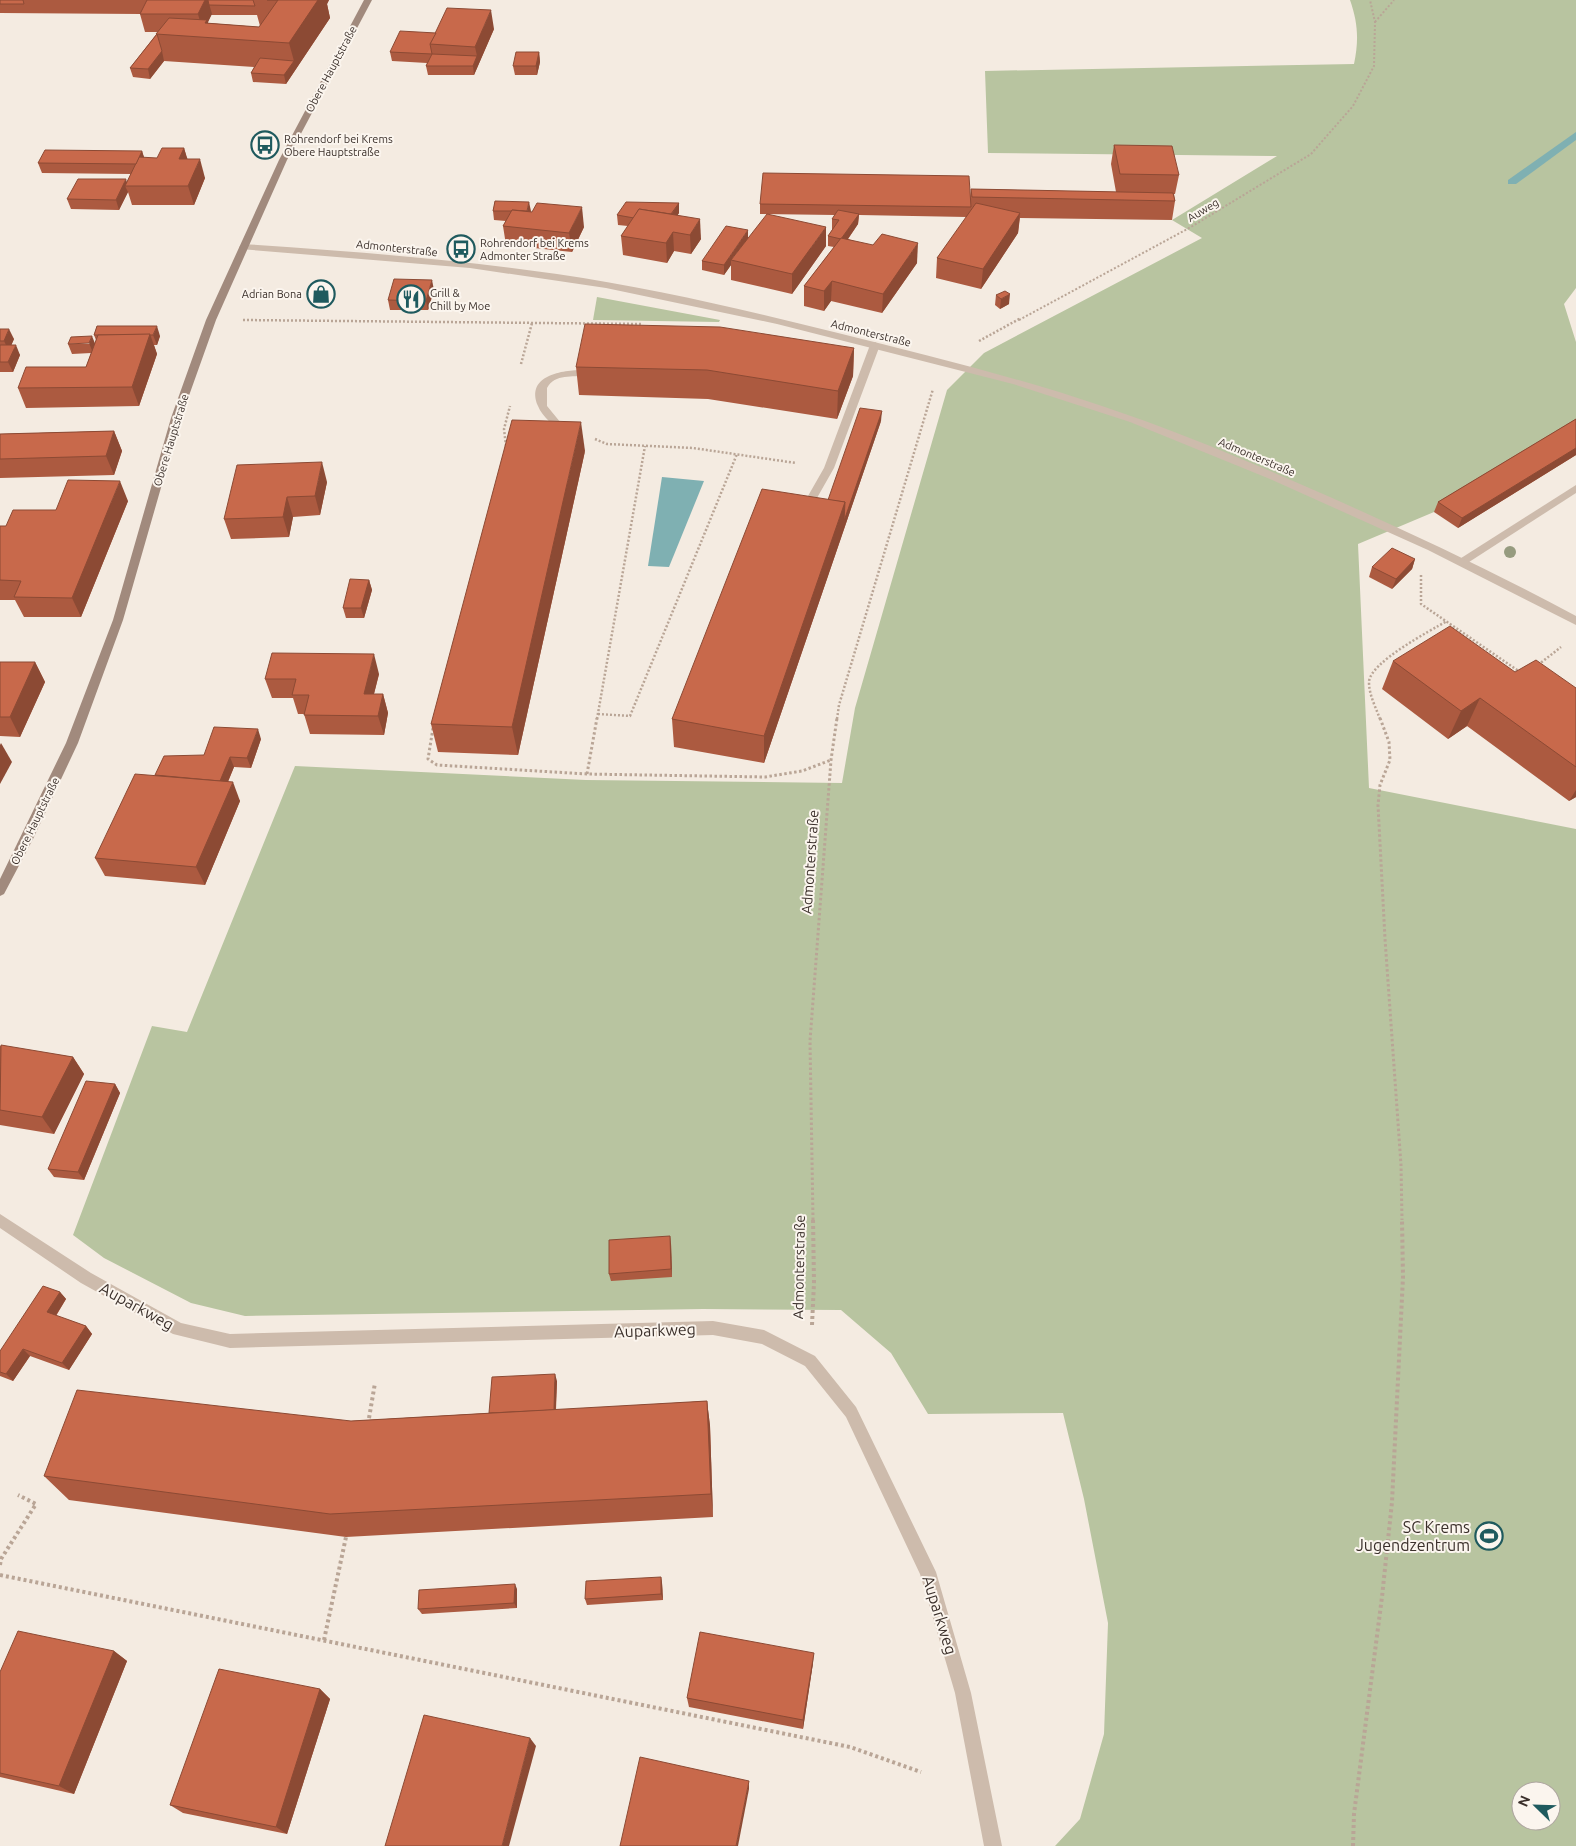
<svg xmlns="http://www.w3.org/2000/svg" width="1576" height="1846" viewBox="0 0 1576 1846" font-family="Ubuntu,sans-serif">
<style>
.green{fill:#b8c4a0;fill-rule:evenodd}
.water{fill:#7fb0b2}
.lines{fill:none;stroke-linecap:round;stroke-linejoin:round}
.stream{fill:#7fb0b2;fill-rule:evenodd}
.path-far3{stroke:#b9a596;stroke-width:2;stroke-dasharray:2 2;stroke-linecap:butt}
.path-far2{stroke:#b9a596;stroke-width:2.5;stroke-dasharray:2 2;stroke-linecap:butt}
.path-far1{stroke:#b9a596;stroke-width:3;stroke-dasharray:2.5 2.5;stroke-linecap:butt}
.path{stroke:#b9a596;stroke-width:4;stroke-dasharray:3 3;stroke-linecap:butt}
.service{fill:#cdbbac;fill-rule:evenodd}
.minor{fill:#cdbbac;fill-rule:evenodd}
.secondary{fill:#a18a7d;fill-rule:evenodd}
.tree{fill:#969b7f}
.wall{fill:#ac5a40;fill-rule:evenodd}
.shaded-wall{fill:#8c4a34}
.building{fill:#c8694b;stroke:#8c4a34}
.labels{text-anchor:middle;stroke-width:4;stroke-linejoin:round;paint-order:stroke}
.far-street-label{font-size:11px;fill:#3b302b;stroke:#fbf5ee}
.far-poi-label{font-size:11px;fill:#3b302b;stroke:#fbf5ee;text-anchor:start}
.street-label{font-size:14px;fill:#3b302b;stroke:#fbf5ee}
.near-street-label{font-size:16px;fill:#3b302b;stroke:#fbf5ee}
.near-poi-label{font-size:16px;fill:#3b302b;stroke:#fbf5ee;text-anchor:end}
</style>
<rect width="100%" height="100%" fill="#f4ebe1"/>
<g class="green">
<path d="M1350,0H1576V288L1564,304L1576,342V426L1434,512L1358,544L1369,788L1576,829V1846H1055L1080,1819L1104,1734L1108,1623L1084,1499L1063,1413L928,1414L891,1353L841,1310L703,1309L245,1316L191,1303L104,1258L73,1235L152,1026L187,1032L295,766L586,780L842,783L855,708L947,390L984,353L1202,238L1172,220L1277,156L988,153L985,71L1354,64C1359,40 1358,23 1350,0ZM1521,1791H1551V1821H1521Z"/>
<polygon points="597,297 720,320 719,322 593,320"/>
</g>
<polygon class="water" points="662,477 704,481 669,567 648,566"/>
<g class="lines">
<polygon class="stream" points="1576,132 1576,140 1516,184 1508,184 1508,180"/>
<g class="path-far3">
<polyline points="1375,22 1394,0"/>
<polyline points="1019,320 1191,227 1311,154 1353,106 1374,66 1375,22 1370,0"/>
</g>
<g class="path-far2">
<polyline points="243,320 642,324"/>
<polyline points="979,341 1021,318"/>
<polyline points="521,364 532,323"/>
<polyline points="595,439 607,444 693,448 796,463"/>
<polyline points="506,446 504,429 510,406"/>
<polyline points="1421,575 1421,604 1520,672"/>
<polyline points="1538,665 1561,647"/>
<polyline points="598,714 630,716 737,454"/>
<polyline points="597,719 645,446"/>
<polyline points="837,719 839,705 933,389"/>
<path d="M1380,719C1376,708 1369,695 1369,682C1370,662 1430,631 1447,621"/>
</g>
<g class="path-far1">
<polyline points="1380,718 1389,742 1390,760 1380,785 1378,805 1385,939 1401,1165 1402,1220"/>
<polyline points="433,728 428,759 437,765 587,774 765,777 802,771 831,760"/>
<polyline points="587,774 597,718"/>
<polyline points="813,1220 810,1041 831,760 837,718"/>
</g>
<g class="path">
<polyline points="812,1325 814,1283 813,1219"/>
<polyline points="368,1424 375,1383"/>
<polyline points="0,1565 1,1559 36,1504 18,1495"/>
<polyline points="0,1575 850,1747 921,1772"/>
<polyline points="324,1640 346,1537"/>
<polyline points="1353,1846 1354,1814 1382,1597 1392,1502 1403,1277 1402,1219"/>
</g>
<g class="service">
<polygon points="875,342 880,345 834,468 809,512 801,512 800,510 824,468 870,345"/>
<path d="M583,370L586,371V375C573,378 555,373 547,388V406L570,434L565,437L562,436C555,425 542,417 538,406C525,375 563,370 583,370Z"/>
<polygon points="1576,485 1576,493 1466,564 1458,564 1457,562 1458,560"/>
</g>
<g class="minor">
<path d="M243,244C348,251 453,259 557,274C652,288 746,310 838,333C927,355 1016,377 1102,406C1180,432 1255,464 1330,497C1413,534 1496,573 1576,616V625L1428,550L1270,479L1130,422L1013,384L777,324L606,288L470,268L240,249L239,247Z"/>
<polygon points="0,1214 91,1273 181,1323 230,1334 713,1321 764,1330 815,1356 856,1407 936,1572 971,1693 1002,1846 984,1846 955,1693 920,1574 846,1417 805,1366 762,1344 713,1335 230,1348 173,1334 81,1283 0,1228"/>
</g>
<polygon class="secondary" points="364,0 372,0 287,160 216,320 181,418 123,620 78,743 33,839 4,894 0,896 0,879 66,743 113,620 171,418 206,320 279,160"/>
</g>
<circle class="tree" cx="1510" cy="552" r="6"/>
<g class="wall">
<path d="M0,0H329L327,4L330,18L286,84L253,82L251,73L254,67L164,61L150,79L133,77L130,68L158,32H145L140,14L0,13ZM211,15H257L260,26L259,27L208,23V22Z"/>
<polygon points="494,29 474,75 428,75 426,66 427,63 392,61 390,52 436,33"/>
<polygon points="539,52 540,62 537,75 515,75 513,66"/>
<polygon points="1114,145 1179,175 1175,194 1174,194 1175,201 1172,220 1020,218 1018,233 981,289 936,278 937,258 967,217 859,215 858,224 848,239 917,263 882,313 831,301 824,311 804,306 804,286 834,247 828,246 828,236 833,229 832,229 832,219 835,215 760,214 760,204 970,199 971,189 1116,192 1111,164"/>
<polygon points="184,148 187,159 205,178 194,205 132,205 128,192 119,210 71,209 67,199 127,182 131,174 42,173 38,163 142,151 144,158 157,158"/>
<polygon points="495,201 530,212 584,227 572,252 506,245 503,226 506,221 494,220 493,211"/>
<polygon points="679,203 679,213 677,215 701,239 691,254 674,251 667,263 623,255 621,236 628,226 618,225 617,215"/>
<polygon points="826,246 792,294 731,280 731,265 724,275 702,270 702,261"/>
<polygon points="434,290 428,310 390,310 388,300"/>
<polygon points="996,295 1009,304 1000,309 995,305"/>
<polygon points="97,326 160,336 157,345 154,345 157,354 139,406 26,408 18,388 86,367 91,353 72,354 68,344 95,344 96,340 94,335"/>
<polygon points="0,329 14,339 11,345 20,355 13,372 0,372"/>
<polygon points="854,348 853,376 837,419 708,399 579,395 576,367"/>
<polygon points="1576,419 1576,455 1458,528 1434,512 1438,502"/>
<polygon points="881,421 764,763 674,747 672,719 828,500"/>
<polygon points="114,431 122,451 114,475 0,478 0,434"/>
<polygon points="585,451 518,755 438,752 431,724"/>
<polygon points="327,482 320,515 293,517 289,537 231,539 224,519"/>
<polygon points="128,501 81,617 24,617 15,600 0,600 0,526 6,526 56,510"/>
<polygon points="1415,559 1412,569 1392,589 1369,577 1372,567"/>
<polygon points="369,580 372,590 364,618 346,618 343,608"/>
<polygon points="1393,661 1515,672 1576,688 1576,797 1569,801 1467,726 1448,739 1382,689"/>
<polygon points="0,662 35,662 45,682 20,737 0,736"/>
<polygon points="379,674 374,694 383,694 388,713 384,735 310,734 304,714 298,714 293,698 272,698 265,679"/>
<polygon points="261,739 251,768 234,767 228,782 240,801 205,885 105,876 95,858 155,775 204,755"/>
<polygon points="0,1046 73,1057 84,1074 54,1134 0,1125"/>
<polygon points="115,1084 120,1093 84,1180 54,1177 48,1169"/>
<polygon points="671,1243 672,1277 611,1281 609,1274"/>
<polygon points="60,1292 66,1299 56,1316 86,1326 92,1334 69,1370 30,1356 13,1381 0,1376 0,1351"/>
<polygon points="557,1381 556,1410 707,1401 710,1426 713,1517 346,1537 69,1500 44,1476 351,1421 489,1413"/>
<polygon points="661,1577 662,1583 663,1600 587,1605 585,1599"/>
<polygon points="517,1589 517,1608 422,1614 418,1609"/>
<polygon points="114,1651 127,1661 74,1794 0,1777 0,1672"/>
<polygon points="813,1663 803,1729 689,1707 687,1698"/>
<polygon points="320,1689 330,1699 287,1834 183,1813 170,1805"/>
</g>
<g class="shaded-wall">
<polygon points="205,0 208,0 212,14 208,22 212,38 203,33 198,14"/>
<polygon points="315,0 329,0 327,4 330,18 286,84 284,75 294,61 289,43"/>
<polygon points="491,10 494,29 474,75 473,66 477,56 475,47"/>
<polygon points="162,51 164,61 150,79 148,69"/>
<polygon points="539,52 540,62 537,75 536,66"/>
<polygon points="184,148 190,167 179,159"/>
<polygon points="142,151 145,160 136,164"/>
<polygon points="200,159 205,178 194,205 188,186"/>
<polygon points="126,179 128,186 125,186 128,192 119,210 116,200"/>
<polygon points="529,202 531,211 529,221 527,211"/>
<polygon points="679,203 679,213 667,233 666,223"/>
<polygon points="582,207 584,227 572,252 569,233"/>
<polygon points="1020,213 1018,233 981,289 983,269"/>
<polygon points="859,214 858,224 841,249 841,239"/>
<polygon points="700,219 701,239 691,254 690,235"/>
<polygon points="826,227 826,246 792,294 792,274"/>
<polygon points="748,230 748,239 731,260 731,265 724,275 724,265"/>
<polygon points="673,232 674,251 667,263 666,243"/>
<polygon points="918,243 917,263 882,313 883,294"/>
<polygon points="432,280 434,290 428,310 426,301"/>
<polygon points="832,281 831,301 824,311 824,291"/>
<polygon points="1010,294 1009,304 1000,309 1001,299"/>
<polygon points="157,326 160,336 157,345 153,335"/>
<polygon points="9,329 14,339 9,351 4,341"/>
<polygon points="150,334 157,354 139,406 132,387"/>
<polygon points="92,336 96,346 93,353 89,343"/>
<polygon points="16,345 20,355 13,372 8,362"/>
<polygon points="854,348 853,376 837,419 838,391"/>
<polygon points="882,411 881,421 764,763 764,736 845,502"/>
<polygon points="581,422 585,451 518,755 512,727"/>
<polygon points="114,431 122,451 114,475 106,456"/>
<polygon points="1576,448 1576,455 1458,528 1462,518"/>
<polygon points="322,462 327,482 320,515 315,496"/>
<polygon points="120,481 128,501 81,617 72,598"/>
<polygon points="287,497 293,517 289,537 283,517"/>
<polygon points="1415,559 1412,569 1392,589 1396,579"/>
<polygon points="369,580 372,590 364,618 361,608"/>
<polygon points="374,654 379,674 369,713 364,694"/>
<polygon points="35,662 45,682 20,737 10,717"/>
<polygon points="383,694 388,713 384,735 378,716"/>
<polygon points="1480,698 1467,726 1448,739 1461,711"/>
<polygon points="258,729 261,739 251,768 247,758"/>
<polygon points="1,743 12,762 0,784 0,745"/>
<polygon points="230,757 234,767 220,800 216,790"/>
<polygon points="233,782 240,801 205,885 196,867"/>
<polygon points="1576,790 1576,797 1569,801"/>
<polygon points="73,1057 84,1074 54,1134 42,1117"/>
<polygon points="115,1084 120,1093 84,1180 78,1172"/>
<polygon points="670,1236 671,1243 672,1277 671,1269"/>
<polygon points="60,1292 66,1299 53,1320 47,1312"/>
<polygon points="86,1326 92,1334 69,1370 62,1363"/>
<polygon points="23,1349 30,1356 13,1381 6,1374"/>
<polygon points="555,1374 557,1381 555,1423 553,1417"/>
<polygon points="707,1401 710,1426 713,1517 711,1494"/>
<polygon points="661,1577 662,1583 663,1600 661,1594"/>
<polygon points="515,1584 517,1589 517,1608 514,1603"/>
<polygon points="114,1651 127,1661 74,1794 59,1786"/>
<polygon points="814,1653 813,1663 803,1729 803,1720"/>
<polygon points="320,1689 330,1699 287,1834 276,1827"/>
<polygon points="530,1738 536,1746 509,1846 502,1846"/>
<polygon points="749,1781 749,1789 738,1846 736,1846"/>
</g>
<g class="building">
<polygon points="0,0 23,0 24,4 0,4"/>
<polygon points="147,0 205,0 198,14 140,14"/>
<polygon points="208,0 253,0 255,6 209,5"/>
<polygon points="267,0 318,0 289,43 156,34 169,18 207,20 205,23 259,27 278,0"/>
<polygon points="447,8 491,10 475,47 430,44"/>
<polygon points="400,31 436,33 430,44 432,54 390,52"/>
<polygon points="157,34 162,51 148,69 130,68"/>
<polygon points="516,52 539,52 536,66 513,66"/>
<polygon points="432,54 477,56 473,66 426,66"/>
<polygon points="260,58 294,61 284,75 251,73"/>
<polygon points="1114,145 1172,146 1179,175 1120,174"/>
<polygon points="162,148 184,148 179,159 200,159 188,186 125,186 139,157 157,158"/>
<polygon points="45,150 142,151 136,164 38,163"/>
<polygon points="763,173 969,176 971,207 760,204"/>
<polygon points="78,179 126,179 116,200 67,199"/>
<polygon points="971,189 1173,193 1175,201 972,197"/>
<polygon points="495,201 529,202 527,211 512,210 511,211 493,211"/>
<polygon points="626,202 679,203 671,214 639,209 634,218 617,215"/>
<polygon points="537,203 582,207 569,233 503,226 512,210 532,212"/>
<polygon points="976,203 1020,213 983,269 937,258"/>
<polygon points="639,209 700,219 690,235 673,232 666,243 621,236"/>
<polygon points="838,210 859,214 841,239 828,236 839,220 832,219"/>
<polygon points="767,214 826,227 792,274 731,260"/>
<polygon points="726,226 748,230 724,265 702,261"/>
<polygon points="882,234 918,243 883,294 832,281 824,291 804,286 841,238 873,245"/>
<polygon points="394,279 432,280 426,301 388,300"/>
<polygon points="1005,291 1010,294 1001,299 996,295"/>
<polygon points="585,324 720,327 854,348 838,391 707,370 576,367"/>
<polygon points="97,326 157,326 153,335 94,335"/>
<polygon points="0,329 9,329 4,341 0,341"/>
<polygon points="150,334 132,387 18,388 26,367 86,367 98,335"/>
<polygon points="92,336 89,343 68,344 71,337"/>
<polygon points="0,345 16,345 8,362 0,362"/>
<polygon points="860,408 882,411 844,521 845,502 828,500"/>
<polygon points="1576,419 1576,448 1462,518 1438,502"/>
<polygon points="512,420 581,422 512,727 431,724"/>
<polygon points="114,431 106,456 0,459 0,434"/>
<polygon points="322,462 315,496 287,497 283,517 224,519 237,465"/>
<polygon points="68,480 120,481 72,598 14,597 21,581 0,580 0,526 6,526 13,510 56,510"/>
<polygon points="762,489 845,502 764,736 672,719"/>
<polygon points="1392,548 1415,559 1396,579 1372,567"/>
<polygon points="350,579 369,580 361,608 343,608"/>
<polygon points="1450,626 1515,672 1536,660 1576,688 1576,767 1480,698 1461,711 1393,661"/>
<polygon points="272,653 374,654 364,694 383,694 378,716 304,715 309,695 292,695 296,679 265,679"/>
<polygon points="0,662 35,662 10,717 0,717"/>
<polygon points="214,727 258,729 247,758 230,757 220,781 155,775 164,756 204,755"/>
<polygon points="135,774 233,782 196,867 95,858"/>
<polygon points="1,1045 73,1057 42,1117 0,1110"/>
<polygon points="86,1081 115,1084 78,1172 48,1169"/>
<polygon points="670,1236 671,1269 609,1274 609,1240"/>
<polygon points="43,1286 60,1292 47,1312 86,1326 62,1363 23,1349 6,1374 0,1372 0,1351"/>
<polygon points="555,1374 554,1410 489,1413 492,1377"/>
<polygon points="77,1390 351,1421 707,1401 711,1494 330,1514 44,1476"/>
<polygon points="661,1577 661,1594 585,1599 586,1581"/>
<polygon points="515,1584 514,1603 418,1609 419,1590"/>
<polygon points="18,1631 114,1651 59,1786 0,1773 0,1672"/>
<polygon points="700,1632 814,1653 803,1720 687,1698"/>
<polygon points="219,1669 320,1689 276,1827 170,1805"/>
<polygon points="424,1715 530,1738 502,1846 385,1846"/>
<polygon points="640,1757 749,1781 736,1846 620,1846"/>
</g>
<defs>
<g id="bus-ring" transform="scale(1.4375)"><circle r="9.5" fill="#fbf5ee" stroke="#1f5a5e" stroke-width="1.5"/><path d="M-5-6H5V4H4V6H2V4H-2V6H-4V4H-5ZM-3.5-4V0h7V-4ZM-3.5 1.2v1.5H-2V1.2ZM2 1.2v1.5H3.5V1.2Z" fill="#1f5a5e"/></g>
<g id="shop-ring" transform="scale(1.4375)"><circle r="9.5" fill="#fbf5ee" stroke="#1f5a5e" stroke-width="1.5"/><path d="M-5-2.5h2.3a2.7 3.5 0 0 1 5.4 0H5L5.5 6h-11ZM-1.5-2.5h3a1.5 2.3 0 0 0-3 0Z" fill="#1f5a5e"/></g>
<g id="restaurant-ring" transform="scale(1.4375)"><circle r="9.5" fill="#fbf5ee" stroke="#1f5a5e" stroke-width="1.5"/><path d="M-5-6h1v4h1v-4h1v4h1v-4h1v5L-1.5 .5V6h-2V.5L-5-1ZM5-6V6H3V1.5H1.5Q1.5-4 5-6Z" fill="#1f5a5e"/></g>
<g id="stadium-ring" transform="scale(1.4375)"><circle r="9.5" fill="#fbf5ee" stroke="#1f5a5e" stroke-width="1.5"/><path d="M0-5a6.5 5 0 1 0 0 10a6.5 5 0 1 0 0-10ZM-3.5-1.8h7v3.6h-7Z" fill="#1f5a5e"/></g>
</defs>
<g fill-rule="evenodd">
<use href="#bus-ring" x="265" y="145"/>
<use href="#bus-ring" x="461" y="249"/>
<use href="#shop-ring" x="321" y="294"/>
<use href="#restaurant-ring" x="411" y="299"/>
<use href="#stadium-ring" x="1489" y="1536"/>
</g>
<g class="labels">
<g class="far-street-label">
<text transform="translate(331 69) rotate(-62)" y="4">Obere Hauptstraße</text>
<text transform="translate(1203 210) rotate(-31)" y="4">Auweg</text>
<text transform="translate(397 248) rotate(6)" y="4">Admonterstraße</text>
<text transform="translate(871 333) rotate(14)" y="4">Admonterstraße</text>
<text transform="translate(171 440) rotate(-73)" y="4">Obere Hauptstraße</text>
<text transform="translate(1257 457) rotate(23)" y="4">Admonterstraße</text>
<text transform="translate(35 821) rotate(-64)" y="4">Obere Hauptstraße</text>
</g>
<g class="far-poi-label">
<text x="284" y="143">Rohrendorf bei Krems<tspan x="284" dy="13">Obere Hauptstraße</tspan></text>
<text x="480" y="247">Rohrendorf bei Krems<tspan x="480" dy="13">Admonter Straße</tspan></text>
<text x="430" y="297">Grill &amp;<tspan x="430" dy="13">Chill by Moe</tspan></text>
<text x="302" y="298" text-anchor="end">Adrian Bona</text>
</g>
<g class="street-label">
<text transform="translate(810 862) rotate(-86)" y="5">Admonterstraße</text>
<text transform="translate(799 1267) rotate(-89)" y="5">Admonterstraße</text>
</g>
<g class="near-street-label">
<text transform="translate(137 1306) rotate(29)" y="6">Auparkweg</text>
<text transform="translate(655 1330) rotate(-2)" y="6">Auparkweg</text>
<text transform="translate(940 1615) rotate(73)" y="6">Auparkweg</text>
</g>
<g class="near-poi-label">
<text x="1470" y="1533">SC Krems<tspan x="1470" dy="18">Jugendzentrum</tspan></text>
</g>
</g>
<g transform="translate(1536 1806) rotate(293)"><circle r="24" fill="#fbf5ee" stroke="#aea6a0"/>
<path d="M0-4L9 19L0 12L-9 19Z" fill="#1f5a5e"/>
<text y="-8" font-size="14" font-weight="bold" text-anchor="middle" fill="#3b302b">N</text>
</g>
</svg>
